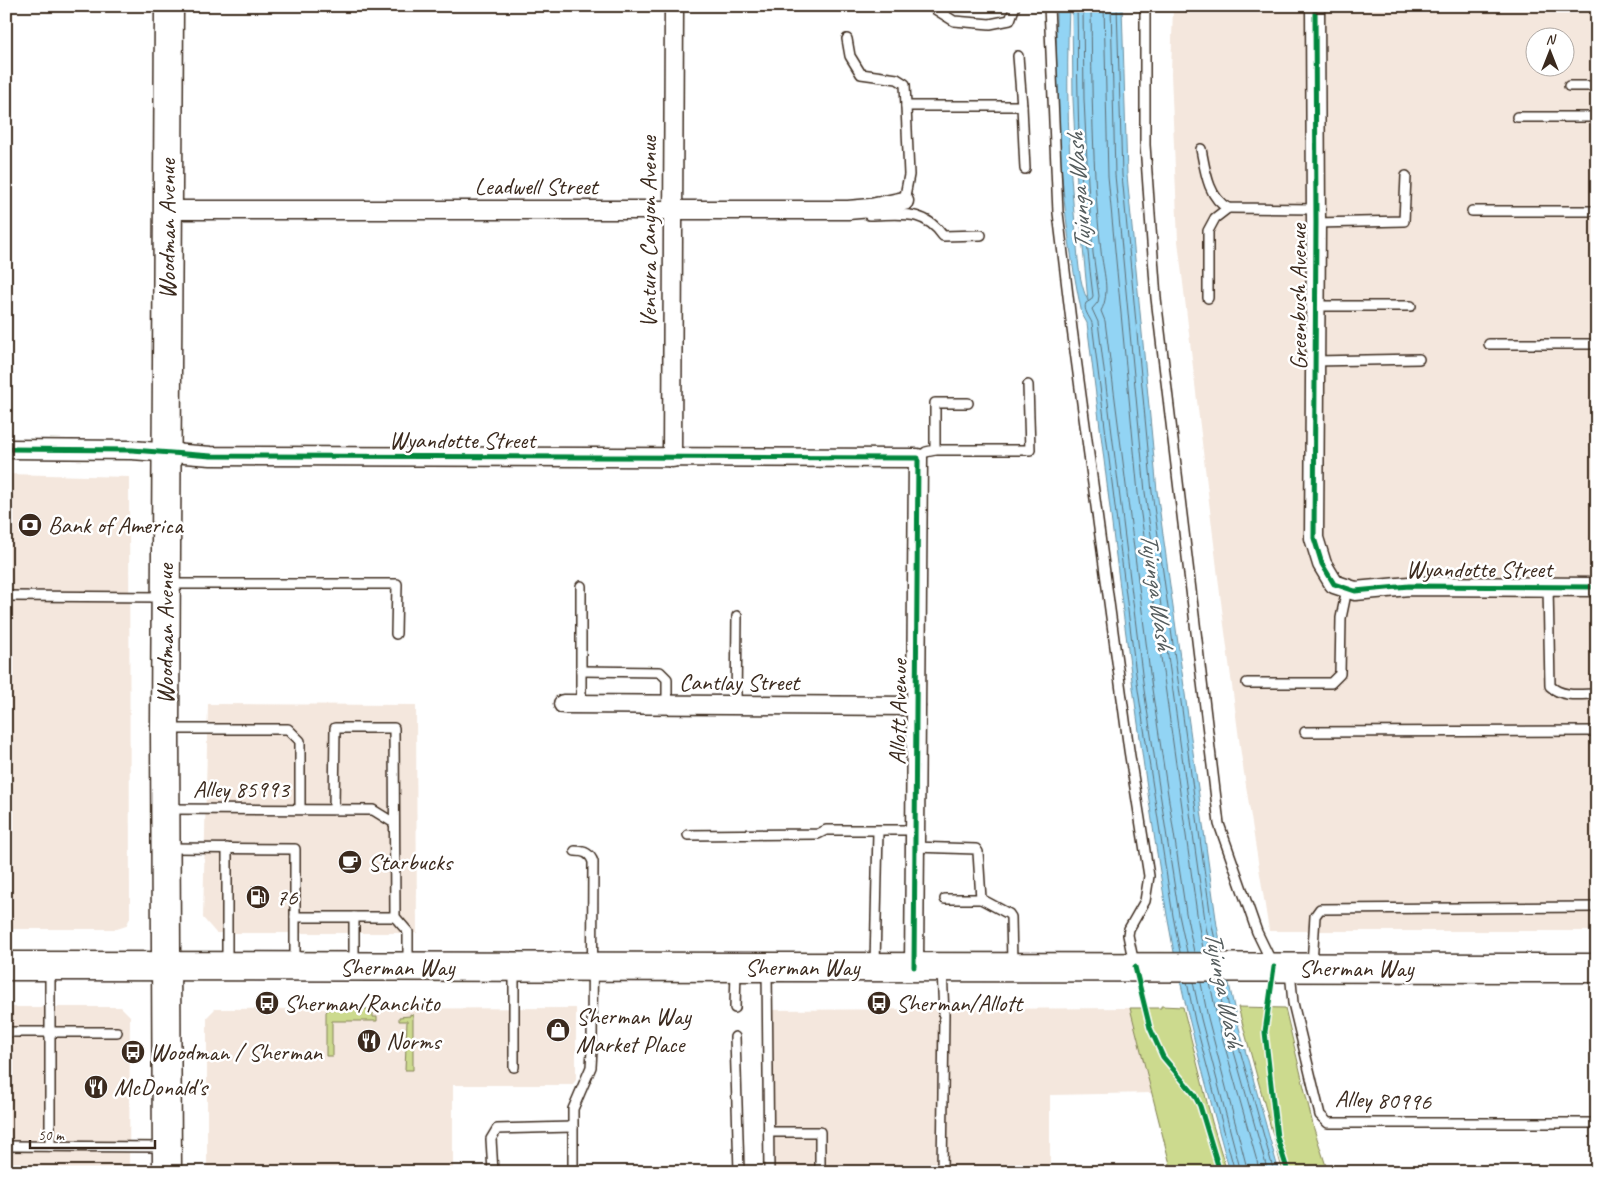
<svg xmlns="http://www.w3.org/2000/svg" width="1603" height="1178" viewBox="0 0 1603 1178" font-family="Caveat,sans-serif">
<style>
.built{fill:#f4e7dd;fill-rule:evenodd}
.green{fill:#ccda8e;stroke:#848256}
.water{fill:#92d4f4;stroke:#6f909e}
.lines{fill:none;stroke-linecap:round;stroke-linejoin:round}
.shore{stroke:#5e6e74;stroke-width:1}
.lane-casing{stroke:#3b2a1e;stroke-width:12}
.street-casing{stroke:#3b2a1e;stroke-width:21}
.primary-casing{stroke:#3b2a1e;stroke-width:31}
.lane{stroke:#fff;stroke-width:9}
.street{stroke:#fff;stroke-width:18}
.primary{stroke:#fff;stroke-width:28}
.cycleway-casing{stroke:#fff;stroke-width:8}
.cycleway{stroke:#00873e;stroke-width:5}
.labels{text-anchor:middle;stroke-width:5;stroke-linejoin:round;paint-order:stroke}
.street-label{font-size:24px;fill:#3b2a1e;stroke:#fff}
.poi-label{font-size:24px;fill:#3b2a1e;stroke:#fff;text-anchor:start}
.water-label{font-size:25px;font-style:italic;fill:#555d5e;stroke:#fff}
</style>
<rect width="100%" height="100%" fill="#fff"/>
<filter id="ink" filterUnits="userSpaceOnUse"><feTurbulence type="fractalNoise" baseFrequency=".02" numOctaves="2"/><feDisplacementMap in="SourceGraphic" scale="10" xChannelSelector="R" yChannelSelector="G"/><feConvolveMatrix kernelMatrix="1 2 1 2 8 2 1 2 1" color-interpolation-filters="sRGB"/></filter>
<g filter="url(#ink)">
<g class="built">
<path d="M1173,6H1597V931H1269L1241,754L1220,594L1178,241L1171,74ZM1536,38H1566V68H1536Z"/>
<polygon points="6,474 129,477 130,918 126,926 117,929 6,929"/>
<polygon points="208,704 416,705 417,933 216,933 203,918"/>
<polygon points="6,1007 121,1007 130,1016 129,1172 6,1172"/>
<polygon points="576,1008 576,1080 572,1085 453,1085 453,1172 207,1172 207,1017 215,1009"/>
<polygon points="1130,1008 1152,1093 1050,1095 1050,1172 765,1172 764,1010"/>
</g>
<g class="green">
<polygon points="1161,1006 1183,1007 1212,1122 1227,1172 1172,1172 1130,1008 1161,1008"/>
<polygon points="1238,1007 1285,1008 1314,1129 1328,1172 1283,1172"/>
<polygon points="329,1009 373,1009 373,1017 377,1017 377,1021 332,1021 332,1045 333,1046 333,1056 326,1056 326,1012"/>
<polygon points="410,1014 413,1015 413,1070 405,1070 407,1021 399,1021 399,1017 410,1016"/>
</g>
<path class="water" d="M1056,6H1069C1066,82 1068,159 1076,234C1078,256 1078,281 1088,301L1077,184L1073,99L1072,6H1122L1127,175L1157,491L1217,926L1236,1017L1279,1172H1230C1207,1087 1182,1002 1167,915C1134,719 1112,520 1087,323L1082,314C1060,213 1056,109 1056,6Z"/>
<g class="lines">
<g class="shore">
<path d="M1077,6C1078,37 1077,67 1078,98C1079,164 1085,230 1093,296L1091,300L1086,303C1083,310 1089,316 1092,323L1138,690L1173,916L1180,952"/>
<polyline points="1083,6 1084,99 1088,183 1093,253 1099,296 1098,302 1092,309 1098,322 1144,690 1179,915 1187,952"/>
<path d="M1091,6C1092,88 1092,170 1101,251C1103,271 1111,292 1101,311L1105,321L1152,689L1186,913L1194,952"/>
<polyline points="1104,6 1108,176 1138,493 1199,928 1204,953"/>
<polyline points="1111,6 1115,175 1145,492 1206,927 1211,953"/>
<polyline points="1117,6 1122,175 1152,492 1212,926 1218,953"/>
<polyline points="1187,982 1195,1021 1235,1172"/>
<polyline points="1193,982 1201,1019 1241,1172"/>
<polyline points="1201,983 1208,1018 1248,1172"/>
<polyline points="1210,983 1218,1022 1260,1172"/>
<polyline points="1218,983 1225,1020 1268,1172"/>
<polyline points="1224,983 1231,1018 1274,1172"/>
</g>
<g class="lane-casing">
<g id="lane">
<polyline points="930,6 954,21 990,24 1010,20 1015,6"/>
<polyline points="1049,6 1058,213 1072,329 1129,750 1149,876 1145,901 1129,929 1128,935 1134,964"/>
<polyline points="1145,6 1145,145 1156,298 1219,824 1257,932 1272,963"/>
<polyline points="847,39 850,56 861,74 897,79 905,84 909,175 904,201"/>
<polyline points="1018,56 1022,106"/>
<polyline points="1569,86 1597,86"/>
<polyline points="906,106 1022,106 1025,169"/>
<polyline points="1517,117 1597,117"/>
<path d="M1201,149C1205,169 1208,198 1228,208L1316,209"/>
<polyline points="1472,211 1597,211"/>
<path d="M869,215C899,215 924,208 943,236L981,235"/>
<polyline points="1316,223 1404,221 1406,176"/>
<polyline points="1208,298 1208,231 1215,218 1228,208"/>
<polyline points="1315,306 1411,306"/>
<polyline points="1489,344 1597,344"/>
<polyline points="1315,361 1419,359"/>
<polyline points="935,450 935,403 968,403"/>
<polyline points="918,458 926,452 935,450 1030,450 1028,385"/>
<polyline points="168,584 397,584 396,634"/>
<polyline points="581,586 581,704"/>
<path d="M1548,587L1550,686C1563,698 1581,694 1597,694"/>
<polyline points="6,596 163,597"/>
<polyline points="581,671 660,672 667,679 667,705"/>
<polyline points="1247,683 1331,683 1340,674 1341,618 1347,589"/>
<polyline points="736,705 737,616"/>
<polyline points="168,729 288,729 300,741 300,809"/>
<polyline points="1305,732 1597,731"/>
<polyline points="168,809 373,810 394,823"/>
<polyline points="334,809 335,728 394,728 395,917 408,932 408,964"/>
<polyline points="688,835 818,834 826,830 914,830"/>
<polyline points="914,847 976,849 978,852 981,899 1009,914 1011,917 1012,963"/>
<polyline points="168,848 295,849 295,964"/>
<polyline points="227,848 227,964"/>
<polyline points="945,899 981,899"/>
<polyline points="295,917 395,917"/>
<polyline points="354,917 354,964"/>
<polyline points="875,964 878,831"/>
<polyline points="1312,965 1315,916 1320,909 1597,907"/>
<polyline points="50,969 50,1146"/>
<polyline points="767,970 769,1172"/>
<polyline points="1290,971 1293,1003 1320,1115 1328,1123 1597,1123"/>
<polyline points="735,1008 736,970"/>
<polyline points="6,1032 117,1032"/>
<polyline points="735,1037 739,1172"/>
<polyline points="514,1067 514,970"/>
<polyline points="769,1132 820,1132 820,1172"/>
<polyline points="6,1146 164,1147"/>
<polyline points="493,1172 491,1139 497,1129 573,1127"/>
<path d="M573,1172V1109L591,1067L592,1050L593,862C590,853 584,851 575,851"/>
<polyline points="942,1172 944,1014 942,970"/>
</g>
</g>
<g class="street-casing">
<g id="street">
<polyline points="1315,6 1316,223 1314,538 1322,564 1334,584 1355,591 1409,586 1597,587"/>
<polyline points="167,210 848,210 871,208 904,201"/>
<polyline points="6,449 132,450 211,456 918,458 914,967"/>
<polyline points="672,458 674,6"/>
<polyline points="563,704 916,706"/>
</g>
</g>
<g class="primary-casing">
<g id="primary">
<polyline points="6,966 1597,968"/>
<polyline points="167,1172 165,729 169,6"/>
</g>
</g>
<use href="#lane" class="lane"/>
<use href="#street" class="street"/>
<use href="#primary" class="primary"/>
<g class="cycleway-casing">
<g id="cycleway">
<polyline points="1315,6 1316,223 1314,538 1322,564 1334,584 1355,591 1409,586 1597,587"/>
<polyline points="6,449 132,450 211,456 918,458 914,967"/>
<polyline points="1135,967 1150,1028 1163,1057 1194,1094 1200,1106 1220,1172"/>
<polyline points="1274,967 1265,1032 1277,1137 1288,1172"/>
</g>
</g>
<use href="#cycleway" class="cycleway"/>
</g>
</g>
<defs>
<g id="bank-disc" transform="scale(1.25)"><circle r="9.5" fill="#3b2a1e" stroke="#fff"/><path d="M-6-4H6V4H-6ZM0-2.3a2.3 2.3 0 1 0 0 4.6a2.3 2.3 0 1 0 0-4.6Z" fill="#fff"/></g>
<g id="cafe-disc" transform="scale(1.25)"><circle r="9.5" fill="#3b2a1e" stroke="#fff"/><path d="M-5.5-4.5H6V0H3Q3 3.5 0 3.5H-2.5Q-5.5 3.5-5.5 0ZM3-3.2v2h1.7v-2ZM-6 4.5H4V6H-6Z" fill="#fff"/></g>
<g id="fuel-disc" transform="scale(1.25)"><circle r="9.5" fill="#3b2a1e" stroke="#fff"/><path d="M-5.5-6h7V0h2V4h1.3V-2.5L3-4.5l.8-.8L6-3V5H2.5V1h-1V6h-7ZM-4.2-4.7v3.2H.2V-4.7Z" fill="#fff"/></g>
<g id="bus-disc" transform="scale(1.25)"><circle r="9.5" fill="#3b2a1e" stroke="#fff"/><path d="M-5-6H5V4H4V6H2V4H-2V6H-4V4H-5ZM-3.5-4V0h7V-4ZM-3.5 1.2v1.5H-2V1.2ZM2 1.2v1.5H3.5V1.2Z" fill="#fff"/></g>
<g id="shop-disc" transform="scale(1.25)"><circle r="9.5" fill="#3b2a1e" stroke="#fff"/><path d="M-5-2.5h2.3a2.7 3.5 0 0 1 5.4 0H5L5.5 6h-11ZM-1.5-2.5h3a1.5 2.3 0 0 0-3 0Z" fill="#fff"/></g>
<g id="restaurant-disc" transform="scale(1.25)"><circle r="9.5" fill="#3b2a1e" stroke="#fff"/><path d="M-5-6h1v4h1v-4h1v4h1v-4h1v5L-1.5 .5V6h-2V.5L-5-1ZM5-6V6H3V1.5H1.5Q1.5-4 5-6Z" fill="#fff"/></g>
</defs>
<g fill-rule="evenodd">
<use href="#bank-disc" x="30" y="525"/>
<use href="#cafe-disc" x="350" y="862"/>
<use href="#fuel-disc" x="258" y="897"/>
<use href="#bus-disc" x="267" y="1003"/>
<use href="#bus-disc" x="879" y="1003"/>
<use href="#shop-disc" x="558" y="1030"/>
<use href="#restaurant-disc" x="369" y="1041"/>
<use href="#bus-disc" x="133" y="1052"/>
<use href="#restaurant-disc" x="96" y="1087"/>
</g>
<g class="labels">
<g class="street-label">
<text x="536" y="194">Leadwell Street</text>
<text transform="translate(167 229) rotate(-90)" y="8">Woodman Avenue</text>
<text transform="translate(648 232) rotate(-90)" y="8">Ventura Canyon Avenue</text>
<text transform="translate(1298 297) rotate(-90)" y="8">Greenbush Avenue</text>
<text x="462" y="448">Wyandotte Street</text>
<text x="1479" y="577">Wyandotte Street</text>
<text transform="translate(165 634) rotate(-90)" y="8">Woodman Avenue</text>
<text x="739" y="690">Cantlay Street</text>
<text transform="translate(898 712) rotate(-89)" y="8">Allott Avenue</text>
<text x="241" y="797">Alley 85993</text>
<text x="397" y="975">Sherman Way</text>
<text x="802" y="975">Sherman Way</text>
<text x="1356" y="976">Sherman Way</text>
<text transform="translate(1383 1100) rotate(2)" y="8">Alley 80996</text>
</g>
<g class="poi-label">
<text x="48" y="533">Bank of America</text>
<text x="368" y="870">Starbucks</text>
<text x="276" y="905">76</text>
<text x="284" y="1011">Sherman/Ranchito</text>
<text x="896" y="1011">Sherman/Allott</text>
<text x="576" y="1024">Sherman Way<tspan x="576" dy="28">Market Place</tspan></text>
<text x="386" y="1049">Norms</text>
<text x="150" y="1060">Woodman / Sherman</text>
<text x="114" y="1095">McDonald's</text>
</g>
<g class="water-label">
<text transform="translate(1078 192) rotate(-94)" y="9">Tujunga Wash</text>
<text transform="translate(1158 591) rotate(82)" y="9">Tujunga Wash</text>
<text transform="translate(1225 989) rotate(79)" y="9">Tujunga Wash</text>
</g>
</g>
<rect width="1603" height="1178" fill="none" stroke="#fff" stroke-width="25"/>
<rect x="12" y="12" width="1578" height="1153" fill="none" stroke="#3b2a1e" stroke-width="2" filter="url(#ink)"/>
<g transform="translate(1550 52)"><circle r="24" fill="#ffffff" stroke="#b1aaa5"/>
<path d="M0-4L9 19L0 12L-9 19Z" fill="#3b2a1e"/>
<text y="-8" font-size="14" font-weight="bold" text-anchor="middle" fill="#3b2a1e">N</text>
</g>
<path d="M30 1140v8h125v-8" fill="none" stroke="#3b2a1e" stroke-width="2.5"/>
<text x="38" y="1140" font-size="15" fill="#3b2a1e" stroke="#ffffff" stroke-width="4" paint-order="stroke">50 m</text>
</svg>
